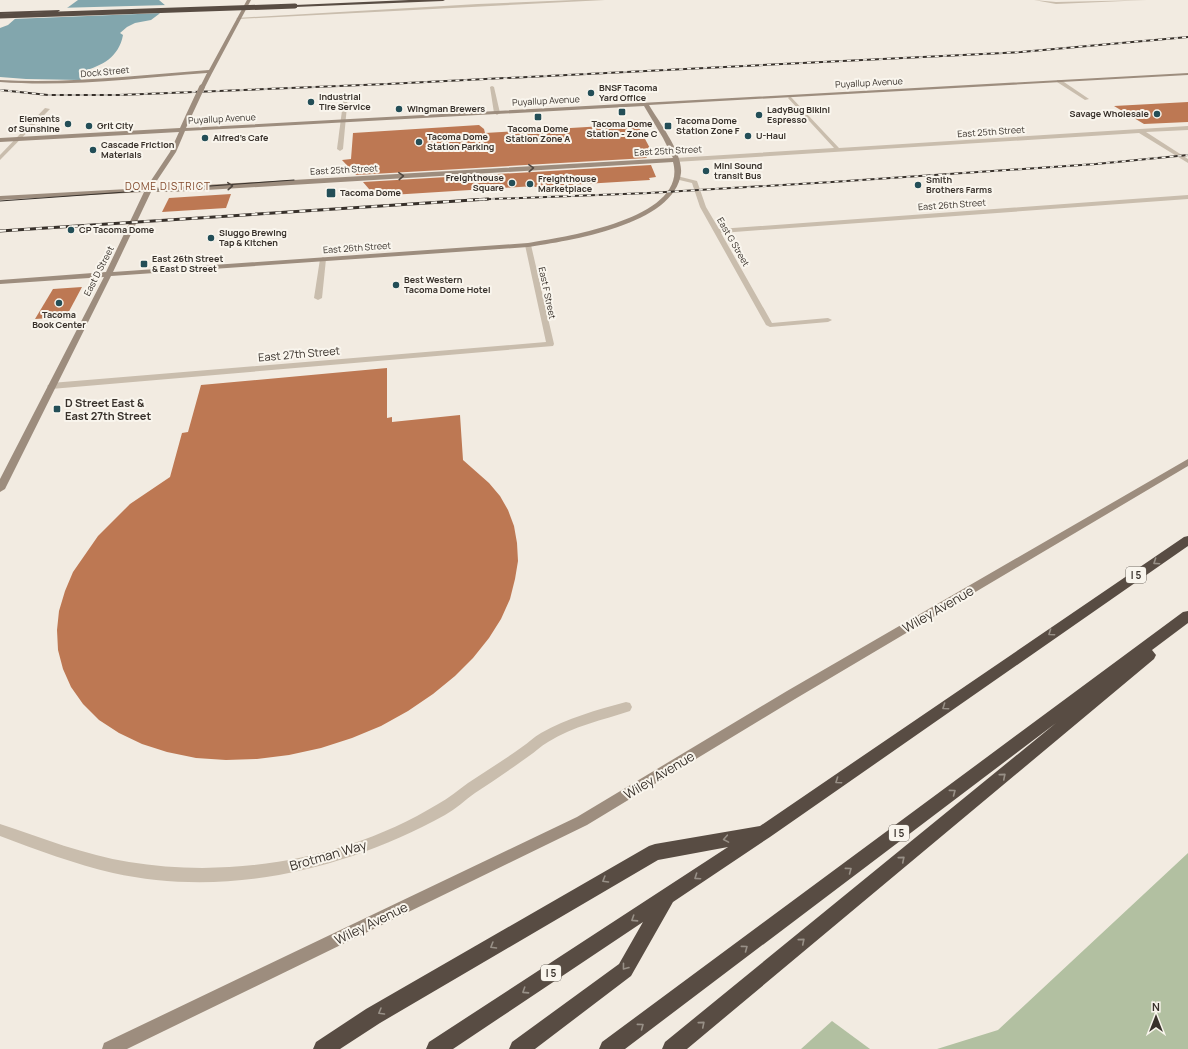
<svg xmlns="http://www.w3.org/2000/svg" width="1188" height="1049" viewBox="0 0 1188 1049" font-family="Manrope,sans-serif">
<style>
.green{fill:#b2c0a1}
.water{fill:#82a6ad}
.pier{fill:#f2ebe1}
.building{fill:#bd7853}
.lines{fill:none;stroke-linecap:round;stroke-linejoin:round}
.street{fill:#c9bdad;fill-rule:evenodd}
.secondary{fill:#9d8d7e;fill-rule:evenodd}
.highway{fill:#584c43;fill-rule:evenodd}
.tram{stroke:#38312b;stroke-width:1}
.rail-far1-casing{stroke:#38312b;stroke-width:2}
.rail-casing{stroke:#38312b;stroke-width:3}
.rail-far1{stroke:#f9f5ed;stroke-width:1.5;stroke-dasharray:4;stroke-linecap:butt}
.rail{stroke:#f9f5ed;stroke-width:2;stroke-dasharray:6;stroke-linecap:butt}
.secondary-bridge-far1{stroke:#9d8d7e;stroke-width:4.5}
.secondary-bridge{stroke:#9d8d7e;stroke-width:5.5}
.highway-bridge{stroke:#584c43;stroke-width:5}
.oneway{stroke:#514840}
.oneway2{stroke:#989087}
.poi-dot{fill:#234e57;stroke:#f9f5ed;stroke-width:1.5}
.labels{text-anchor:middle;stroke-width:4;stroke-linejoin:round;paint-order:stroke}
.far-street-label{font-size:9px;fill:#38312b;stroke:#f9f5ed}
.far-poi-label{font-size:9px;font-weight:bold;fill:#38312b;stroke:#f9f5ed;text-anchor:start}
.far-neighbourhood-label{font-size:10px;letter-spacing:1px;fill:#81482a;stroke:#f9f5ed}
.shield{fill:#f9f5ed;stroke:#726c65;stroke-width:1}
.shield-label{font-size:10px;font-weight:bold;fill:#38312b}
.street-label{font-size:11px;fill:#38312b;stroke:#f9f5ed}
.poi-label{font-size:11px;font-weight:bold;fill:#38312b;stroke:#f9f5ed;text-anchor:start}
.near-street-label{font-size:13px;fill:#38312b;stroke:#f9f5ed}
</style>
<rect width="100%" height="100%" fill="#f2ebe1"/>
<g class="green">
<polygon points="1188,853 1188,1049 937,1049 998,1030"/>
<polygon points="832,1021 870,1049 801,1049"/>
</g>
<path class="water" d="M78,0H159L166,6L159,14L151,20L135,23L127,27L120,33L123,35C119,57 102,66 83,71L81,74L87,76L80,80L26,79L0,77V28L8,25L16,18L67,8Z"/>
<polygon class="pier" points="168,5 163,13 12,19 15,16 30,13 57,8"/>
<g class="building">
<polygon points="1188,102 1188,122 1144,124 1114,106"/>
<polygon points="637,124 652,152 645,153 647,158 356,175 342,160 351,159 353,133 479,125 484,129 485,133"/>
<polygon points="651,165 656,177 649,178 650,180 535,187 534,186 375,196 363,182"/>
<polygon points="231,194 226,208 162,212 169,198"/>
<polygon points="82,287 66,317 35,319 53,289"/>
<polygon points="387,368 387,418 392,417 392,422 460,415 463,460 489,483 500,496 508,510 514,526 517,543 518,561 515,579 510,599 501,619 489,638 473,658 455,676 433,694 408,711 381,726 352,738 321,748 289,755 257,759 226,760 196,758 167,752 142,744 119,733 99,720 83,704 71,687 63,669 58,650 57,630 59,611 65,591 73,572 98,536 130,504 170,477 182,433 188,432 201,385"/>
</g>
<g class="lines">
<g class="street">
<polygon points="574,0 605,0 238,19 236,18 478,4"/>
<polygon points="1034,0 1056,2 1147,0 1056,4"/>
<polygon points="1057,80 1061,80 1089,99 1085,100 1057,82"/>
<polygon points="492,86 494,87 500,113 497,115 494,113 490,87"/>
<polygon points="346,94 348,95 343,149 340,151 337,149 344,95"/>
<polygon points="790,96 839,148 1188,126 1188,130 1146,132 1188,159 1188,163 1139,133 675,162 672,160 675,158 834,148 788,98"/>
<polygon points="45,108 50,109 0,160 0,155"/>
<polygon points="677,176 697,181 706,207 719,229 1188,195 1188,199 721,233 772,323 828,318 832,320 828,322 770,327 766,325 700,207 692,183 675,179 674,178"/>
<polygon points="528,243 531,245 554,344 553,346 51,389 47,386 51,383 546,342 525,245"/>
<polygon points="323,257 326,259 322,298 318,300 314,298 320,259"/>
<path d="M626,702L630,703L632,707L630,711C603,720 573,726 548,742C541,746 535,752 529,756C511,769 493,781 475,793C465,800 456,809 445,815C345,870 227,898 113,873C75,864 37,850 0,836V824C42,838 85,855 129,862C233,879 348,859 438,804C449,798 458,790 468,783C486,771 504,760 522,747C528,743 534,737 541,733C567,718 597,710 626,702Z"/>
</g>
<g class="secondary">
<path d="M247,0H251L210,77L206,76L207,73C138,78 70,87 0,82V80C70,84 139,75 209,70Z"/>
<path d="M1188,73V75L649,105C659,122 683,153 681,173C675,225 568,241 528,247L111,276L5,489L0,492V479L104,277L0,284V280L106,272L144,192L0,200V196L146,188L170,152L179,132L0,142V138L180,128L185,117L188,115L191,117L186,128ZM644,106L663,138L673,158L152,188L176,152L185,131ZM673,162C689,219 564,237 528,243L113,272L151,192H173Z"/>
<polygon points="1188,459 1188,466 795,699 587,825 127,1049 102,1049 104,1043 577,817 787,691"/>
</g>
<g class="highway">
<polygon points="409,0 445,0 443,1 295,7 293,6 295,5"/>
<polygon points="60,10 58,12 0,14 0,12"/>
<polygon points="1188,536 1188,546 770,837 673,902 631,976 535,1049 509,1049 512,1042 619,964 643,922 453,1049 426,1049 429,1042 728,847 658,860 380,1023 340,1049 313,1049 316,1042 366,1009 649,846 655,844 760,826 1184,537"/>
<polygon points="1188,611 1188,623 1152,650 1156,655 1154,659 687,1049 662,1049 665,1042 1056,723 625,1049 599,1049 602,1042 1183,612"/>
</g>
<polyline class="tram" points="0,201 294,180"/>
<g class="rail-far1-casing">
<g id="rail-far1">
<polyline points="0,90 48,95 119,95 387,84 1021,52 1188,37"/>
<polyline points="467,200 649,193 832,182 1096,164 1188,155"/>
</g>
</g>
<g class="rail-casing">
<polyline id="rail" points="0,231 488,199"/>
</g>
<use href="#rail-far1" class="rail-far1"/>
<use href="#rail" class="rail"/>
<polyline class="secondary-bridge-far1" points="202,88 208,76"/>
<polyline class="secondary-bridge" points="188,117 202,87"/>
<polyline class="highway-bridge" points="0,16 295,6"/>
</g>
<defs><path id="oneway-chevron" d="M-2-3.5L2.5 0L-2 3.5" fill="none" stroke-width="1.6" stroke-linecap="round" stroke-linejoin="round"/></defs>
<g class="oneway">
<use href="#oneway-chevron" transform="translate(531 168) rotate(-3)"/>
<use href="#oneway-chevron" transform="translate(401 176) rotate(-3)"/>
<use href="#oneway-chevron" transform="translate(230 186) rotate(-4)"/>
</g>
<g class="oneway2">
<use href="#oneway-chevron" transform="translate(1156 562) rotate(146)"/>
<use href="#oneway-chevron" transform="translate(1051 633) rotate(145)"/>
<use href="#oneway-chevron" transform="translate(945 707) rotate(145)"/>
<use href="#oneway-chevron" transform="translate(1003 776) rotate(-40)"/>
<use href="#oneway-chevron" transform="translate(838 781) rotate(145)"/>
<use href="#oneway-chevron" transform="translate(953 792) rotate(-37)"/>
<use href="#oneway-chevron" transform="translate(726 839) rotate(170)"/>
<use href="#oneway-chevron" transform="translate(902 859) rotate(-40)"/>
<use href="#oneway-chevron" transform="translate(849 870) rotate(-37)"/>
<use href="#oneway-chevron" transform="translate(697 877) rotate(146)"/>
<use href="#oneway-chevron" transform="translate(605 880) rotate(149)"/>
<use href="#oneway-chevron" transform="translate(634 919) rotate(147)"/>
<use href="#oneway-chevron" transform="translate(802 941) rotate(-40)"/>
<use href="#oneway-chevron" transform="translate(493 946) rotate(149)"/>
<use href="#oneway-chevron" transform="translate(745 948) rotate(-37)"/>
<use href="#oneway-chevron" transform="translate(625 967) rotate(128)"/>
<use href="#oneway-chevron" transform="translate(525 991) rotate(147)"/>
<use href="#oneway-chevron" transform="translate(381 1012) rotate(150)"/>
<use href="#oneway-chevron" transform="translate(702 1024) rotate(-40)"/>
<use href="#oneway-chevron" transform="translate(641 1026) rotate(-37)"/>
</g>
<g class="poi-dot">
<circle cx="591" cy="93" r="4"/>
<circle cx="311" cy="102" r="4"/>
<circle cx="399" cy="109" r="4"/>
<rect x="618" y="108" width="8" height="8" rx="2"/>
<circle cx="1157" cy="114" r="4"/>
<circle cx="759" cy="115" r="4"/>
<rect x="534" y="113" width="8" height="8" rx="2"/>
<circle cx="68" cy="124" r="4"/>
<circle cx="89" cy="126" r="4"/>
<rect x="664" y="122" width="8" height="8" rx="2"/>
<circle cx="748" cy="136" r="4"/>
<circle cx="205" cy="138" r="4"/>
<circle cx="419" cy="142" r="4"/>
<circle cx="93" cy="150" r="4"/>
<circle cx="706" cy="171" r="4"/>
<circle cx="512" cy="183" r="4"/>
<circle cx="530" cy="184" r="4"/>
<circle cx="918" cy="185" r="4"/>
<rect x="326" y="188" width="10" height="10" rx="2"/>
<circle cx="71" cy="230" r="4"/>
<circle cx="211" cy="238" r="4"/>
<rect x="140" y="260" width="8" height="8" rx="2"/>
<circle cx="396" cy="285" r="4"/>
<circle cx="59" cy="303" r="4"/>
<rect x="53" y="405" width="8" height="8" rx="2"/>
</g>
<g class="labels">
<g class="far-street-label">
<text transform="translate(105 72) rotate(-5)" y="3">Dock Street</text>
<text transform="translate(869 83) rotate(-3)" y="3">Puyallup Avenue</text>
<text transform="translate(546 101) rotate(-3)" y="3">Puyallup Avenue</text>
<text transform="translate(222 119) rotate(-3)" y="3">Puyallup Avenue</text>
<text transform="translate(991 132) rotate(-4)" y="3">East 25th Street</text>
<text transform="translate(668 151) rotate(-3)" y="3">East 25th Street</text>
<text transform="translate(344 170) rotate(-3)" y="3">East 25th Street</text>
<text transform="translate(952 205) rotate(-4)" y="3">East 26th Street</text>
<text transform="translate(733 242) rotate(60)" y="3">East G Street</text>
<text transform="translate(357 248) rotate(-4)" y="3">East 26th Street</text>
<text transform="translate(99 271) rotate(-63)" y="3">East D Street</text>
<text transform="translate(547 293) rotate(78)" y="3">East F Street</text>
</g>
<g class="far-poi-label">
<text x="599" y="91">BNSF Tacoma<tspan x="599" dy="10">Yard Office</tspan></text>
<text x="319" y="100">Industrial<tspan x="319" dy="10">Tire Service</tspan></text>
<text x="407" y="112">Wingman Brewers</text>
<text x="767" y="113">LadyBug Bikini<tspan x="767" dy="10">Espresso</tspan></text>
<text x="1149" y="117" text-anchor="end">Savage Wholesale</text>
<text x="60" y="122" text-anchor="end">Elements<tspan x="60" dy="10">of Sunshine</tspan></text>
<text x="676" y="124">Tacoma Dome<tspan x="676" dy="10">Station Zone F</tspan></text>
<text x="622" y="127" text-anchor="middle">Tacoma Dome<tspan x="622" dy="10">Station - Zone C</tspan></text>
<text x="97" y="129">Grit City</text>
<text x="538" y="132" text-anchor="middle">Tacoma Dome<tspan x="538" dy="10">Station Zone A</tspan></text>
<text x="756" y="139">U-Haul</text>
<text x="427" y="140">Tacoma Dome<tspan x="427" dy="10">Station Parking</tspan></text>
<text x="213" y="141">Alfred's Cafe</text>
<text x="101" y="148">Cascade Friction<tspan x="101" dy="10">Materials</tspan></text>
<text x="714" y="169">Mini Sound<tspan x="714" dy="10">transit Bus</tspan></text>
<text x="504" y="181" text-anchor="end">Freighthouse<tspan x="504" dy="10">Square</tspan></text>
<text x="538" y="182">Freighthouse<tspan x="538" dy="10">Marketplace</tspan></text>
<text x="926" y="183">Smith<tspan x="926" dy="10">Brothers Farms</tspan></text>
<text x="340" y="196">Tacoma Dome</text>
<text x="79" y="233">CP Tacoma Dome</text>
<text x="219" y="236">Sluggo Brewing<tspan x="219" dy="10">Tap &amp; Kitchen</tspan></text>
<text x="152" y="262">East 26th Street<tspan x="152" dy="10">&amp; East D Street</tspan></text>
<text x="404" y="283">Best Western<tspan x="404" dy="10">Tacoma Dome Hotel</tspan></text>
<text x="59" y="318" text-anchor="middle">Tacoma<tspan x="59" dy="10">Book Center</tspan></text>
</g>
<g class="far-neighbourhood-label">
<text x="168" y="190">DOME DISTRICT</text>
</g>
<g class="shield">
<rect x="1126" y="567" width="20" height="16" rx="3"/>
<rect x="889" y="825" width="20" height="16" rx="3"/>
<rect x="541" y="965" width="20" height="16" rx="3"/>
</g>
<g class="shield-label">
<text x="1136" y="579">I 5</text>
<text x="899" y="837">I 5</text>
<text x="551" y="977">I 5</text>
</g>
<g class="street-label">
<text transform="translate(299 354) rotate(-5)" y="4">East 27th Street</text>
</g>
<g class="poi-label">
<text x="65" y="407">D Street East &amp;<tspan x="65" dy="13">East 27th Street</tspan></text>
</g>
<g class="near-street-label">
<text transform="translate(938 609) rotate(-30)" y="5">Wiley Avenue</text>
<text transform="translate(659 775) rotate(-31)" y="5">Wiley Avenue</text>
<text transform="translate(328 855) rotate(-16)" y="5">Brotman Way</text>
<text transform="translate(371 923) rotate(-26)" y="5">Wiley Avenue</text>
</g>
</g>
<g transform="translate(1156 1017)" stroke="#f9f5ed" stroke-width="3" paint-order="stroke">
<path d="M0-3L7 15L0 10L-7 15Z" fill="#38312b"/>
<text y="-6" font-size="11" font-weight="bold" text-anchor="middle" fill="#38312b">N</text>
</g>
</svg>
